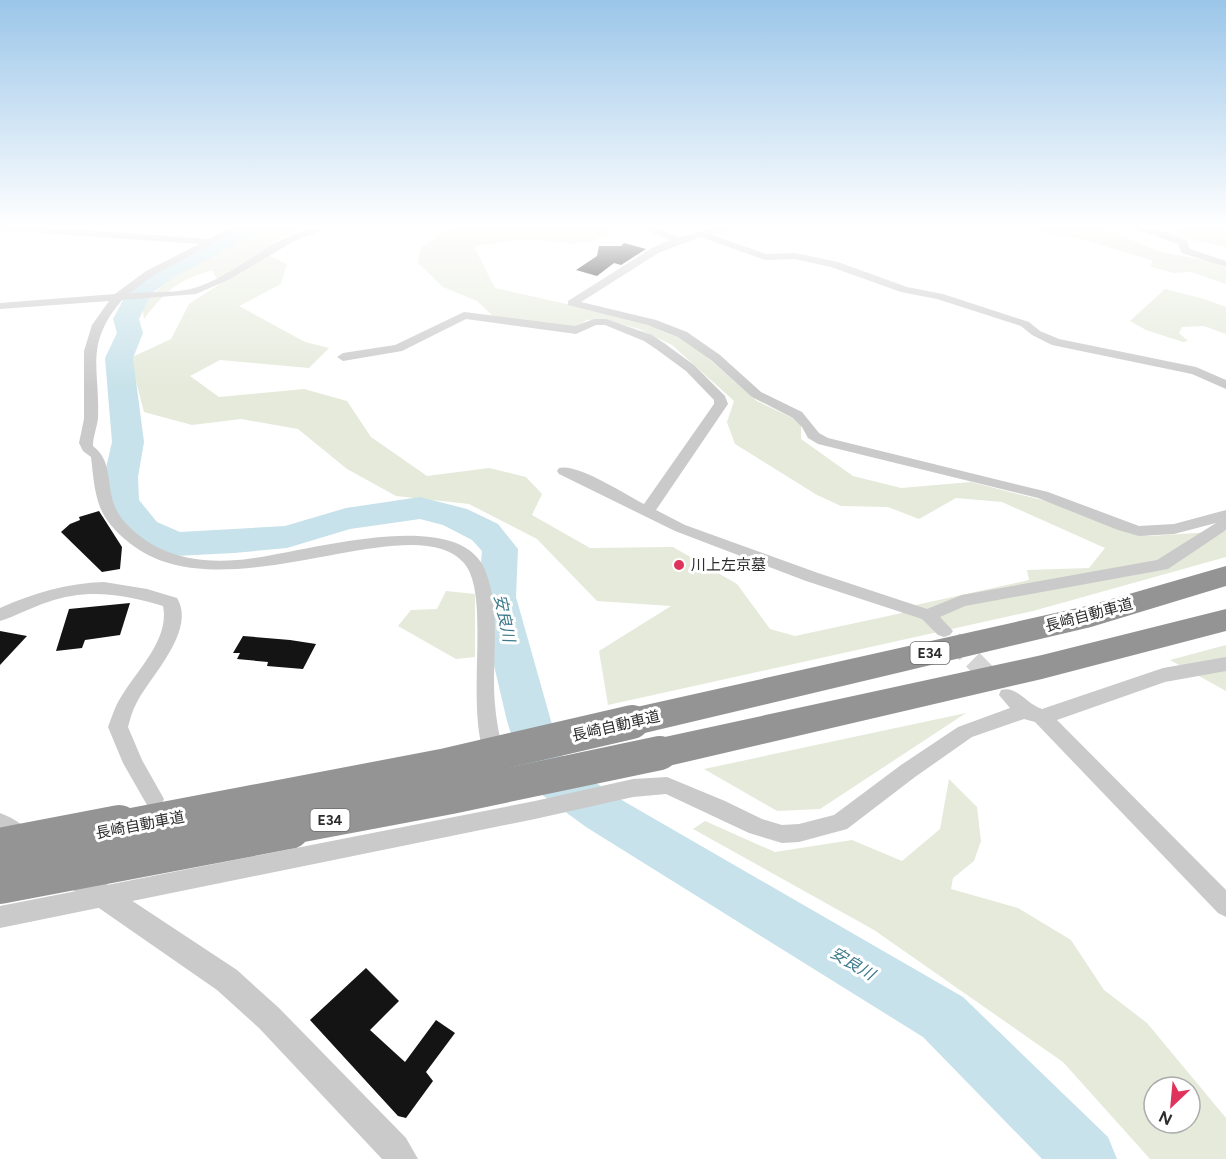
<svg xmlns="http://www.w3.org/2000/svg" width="1226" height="1159" viewBox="0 0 1226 1159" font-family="Figtree,'Noto Sans JP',sans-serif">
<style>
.green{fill:#e5eadb;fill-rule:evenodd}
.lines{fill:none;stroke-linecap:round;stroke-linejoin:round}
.river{fill:#c7e2ea;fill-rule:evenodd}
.building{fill:#141414}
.minor-tunnel{stroke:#d5d5d5;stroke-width:19;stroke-dasharray:19 9;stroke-linecap:butt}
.minor{fill:#cacaca;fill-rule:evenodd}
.tertiary{fill:#cacaca;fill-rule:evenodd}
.motorway{fill:#949494;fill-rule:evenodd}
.motorway-bridge-far1{stroke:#949494;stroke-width:34}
.motorway-bridge{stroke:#949494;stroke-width:44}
.poi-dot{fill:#df335b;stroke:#fff;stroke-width:2}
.labels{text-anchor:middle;stroke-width:6;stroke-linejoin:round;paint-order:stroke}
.shield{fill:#fff;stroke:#6c6c6c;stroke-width:1.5}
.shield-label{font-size:14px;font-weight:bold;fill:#2d2d2d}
.poi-label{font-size:15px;fill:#2d2d2d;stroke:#fff;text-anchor:start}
.street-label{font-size:15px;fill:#2d2d2d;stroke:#fff}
.water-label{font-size:16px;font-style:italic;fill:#3e7a8c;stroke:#fff}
</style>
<rect width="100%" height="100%" fill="#fff"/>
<g class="green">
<path d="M266,227H313L281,236L265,254L287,264L281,284L239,306L305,342L329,348L309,368L220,360L190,376L219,397L304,389L347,401L371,437L427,476L489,468L526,477L542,494L532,515L590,548L673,547L737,584L770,629L795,636L902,613L916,605L1029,580L1027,570L1089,568L1105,548L1002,502L956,498L919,519L888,507L841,506L817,495L735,444L727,422L734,401L672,345L639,329L602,319L587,320L575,327L493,316L477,301L443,287L418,263L421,247L454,227H614C588,254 562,239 530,240C512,240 491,243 474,247L495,288L630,318L660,327L692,344L757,401L801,422V439L853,476L901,488L971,482L1054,503L1121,530L1150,536L1226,531V557L1033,611L608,705L599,651L671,606L597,601L537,539L469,504L396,496L347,469L298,429L241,419L192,425L144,412L130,358L171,339L189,304L220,284L212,270C177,281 166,290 144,319L142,304L170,279Z"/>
<polygon points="1026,227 1099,227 1158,251 1212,262 1226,268 1226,284 1191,272 1174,273 1151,267 1152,261 1142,257 1081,239 1047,234"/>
<polygon points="1185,227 1226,227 1226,247 1184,238 1172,232"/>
<polygon points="1165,289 1204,299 1226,307 1226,334 1204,326 1182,327 1179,333 1188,341 1183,342 1146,330 1130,321"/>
<polygon points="446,591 475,594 475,657 456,659 398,626 411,610 437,609"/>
<polygon points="1226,645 1226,691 1170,660"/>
<polygon points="966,713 820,809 777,811 704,769"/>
<path d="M949,779L977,807L981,841L974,861L953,878L951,889L1018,908L1071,940L1104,990L1147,1023L1226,1118V1159H1150L1063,1062L874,930L693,829L705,821L775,852L852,840L902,861L940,829ZM1154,1087H1190V1123H1154Z"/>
</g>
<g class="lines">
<polygon class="river" points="236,227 264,227 261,232 174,277 151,294 139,319 143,333 133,358 144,442 138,477 139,500 157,522 180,532 285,526 346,508 420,497 467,509 498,524 518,549 516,597 551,721 565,762 620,799 963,997 1108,1137 1117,1159 1042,1159 923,1037 586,827 530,786 523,773 507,721 478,597 482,551 472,540 443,525 420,519 350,529 287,548 234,553 175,556 133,538 105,502 104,477 112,442 105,358 117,333 113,319 131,285 158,267"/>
</g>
<g class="building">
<polygon points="624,243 646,249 621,265 614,263 597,276 576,270 597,256 599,246 621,246"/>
<polygon points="99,511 122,547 120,569 102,572 61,532 70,524 80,520 79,517"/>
<polygon points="130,603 120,635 85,640 82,648 56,651 69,609"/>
<polygon points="0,631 27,636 0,665"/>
<polygon points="243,636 290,640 316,644 303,669 267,666 268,662 237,659 240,653 233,653"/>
<polygon points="366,968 399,1001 370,1030 405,1062 436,1020 455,1033 426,1072 433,1081 406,1118 398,1116 310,1020"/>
</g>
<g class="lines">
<polyline class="minor-tunnel" points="953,640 996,683"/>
<g class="minor">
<path d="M0,227H43L209,239L231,227H243L154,275L130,293C149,292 172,293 191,289C241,276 276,227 331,227L294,241L230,279L196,294L122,300C84,345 100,368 98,418C97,428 93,436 93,446C113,461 106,485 115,507C122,524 142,539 157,547C182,560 210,562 237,560C292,557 457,501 485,570C499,604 494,645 494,682C494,708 498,733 505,758L502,764L495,766L488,764C462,713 493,597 464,563C413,504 228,614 135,547C121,537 106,523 100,507C94,491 93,474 91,457L83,451L79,443L84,419V351L92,325L109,301L0,309V303L115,294L146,271L199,244L0,230Z"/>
<path d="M638,227H653L679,237L718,227H736L712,235L766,254L795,253L838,262L907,287L943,294L1029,322L1040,331L1059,339L1196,367L1226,380V389L1192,374L1052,345L1032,335L1021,326L937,299L901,292L831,267L795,259L765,260L701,237L660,252L581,302L656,320L687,332L720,355L761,392L802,412L819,433L828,438L1048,492L1139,526L1174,524L1226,510V530L1168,569L965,606L940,617L953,631L950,635L944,637L938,635L922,619L806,581L675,531L559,474L557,471L559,468C578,463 626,495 644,504L714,404V400L686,371L656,349L644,341L605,325H596L576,334L466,319L402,351L343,361L337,357L343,353L395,345L464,312L575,326L594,319H606L652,335L664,343L694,365L725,396L728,404L656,510L685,525L818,573L927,609L962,595L1157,560L1216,523L1174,534L1139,536L1118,530L1038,498L818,444L808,438L802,427L793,418L752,397L711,360L678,337L648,325L568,305V301L652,248L670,240Z"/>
<polygon points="1130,227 1156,228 1186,240 1190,249 1226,261 1226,267 1182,253 1178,244"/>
<path d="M104,582L147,589L177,598C197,631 149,677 136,704C132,711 130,720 128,727L142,760L164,799L161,805L154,808L147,805L123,763L108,727C112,717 115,706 121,697C137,670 170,639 163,606C125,594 86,588 48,602C32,607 16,616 0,621V608C34,593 67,583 104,582Z"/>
<path d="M1226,657V671L1165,682L1057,720L1226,890V917L1218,913L1035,722L1024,719L972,737L915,777L847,829L799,842L782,843L749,833L666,794L633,797L535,819L0,928V906L535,801L633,779L667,777L725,801L762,819L782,825L799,824L834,815L901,765L958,727L1010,708L999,695L1001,690C1017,685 1026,704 1042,709L1163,668Z"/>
</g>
<g class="tertiary">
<path d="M0,813C14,818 31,829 38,842L34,850C20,855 12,847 0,838Z"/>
<polygon points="69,861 78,865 237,970 279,1008 406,1138 418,1159 382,1159 259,1028 217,990 60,881 56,873 60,865"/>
</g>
<g class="motorway">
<polygon points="1226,566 1226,586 1091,627 632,736 620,732 615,722 620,712 632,708 1091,605"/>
<polygon points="1226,609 1226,631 1042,679 660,768 647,763 642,753 647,743 660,738 1042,655"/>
</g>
<g class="motorway-bridge-far1">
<polyline points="111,829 442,766 632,722"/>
<polyline points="281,829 451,797 660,753"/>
</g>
<g class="motorway-bridge">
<polyline points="0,850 119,827"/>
<polyline points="0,882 289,827"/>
</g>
</g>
<linearGradient id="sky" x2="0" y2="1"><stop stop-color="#9bc6e9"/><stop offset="0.58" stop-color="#fff"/><stop offset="1" stop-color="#fff" stop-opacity="0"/></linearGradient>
<rect width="1226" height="389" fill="url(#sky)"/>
<circle class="poi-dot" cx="679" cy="565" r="6"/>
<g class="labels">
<g class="shield">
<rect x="910.5" y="642" width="39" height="22" rx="4.5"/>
<rect x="310.5" y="809" width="39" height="22" rx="4.5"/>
</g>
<g class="shield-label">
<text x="930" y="658">E34</text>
<text x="330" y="825">E34</text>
</g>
<g class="poi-label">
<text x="691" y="570">川上左京墓</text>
</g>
<g class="street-label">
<text transform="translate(1089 615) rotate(-15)" y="5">長崎自動車道</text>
<text transform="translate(616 726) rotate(-13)" y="5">長崎自動車道</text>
<text transform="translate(140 825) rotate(-11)" y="5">長崎自動車道</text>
</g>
<g class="water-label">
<text transform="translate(505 618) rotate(78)" y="6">安良川</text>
<text transform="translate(853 963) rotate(31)" y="6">安良川</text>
</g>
</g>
<g transform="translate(1172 1105) rotate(206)"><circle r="28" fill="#ffffff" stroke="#ababab" stroke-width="1.5"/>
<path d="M0-4.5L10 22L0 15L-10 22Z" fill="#df335b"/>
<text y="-9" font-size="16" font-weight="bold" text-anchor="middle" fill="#2d2d2d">N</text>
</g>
</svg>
